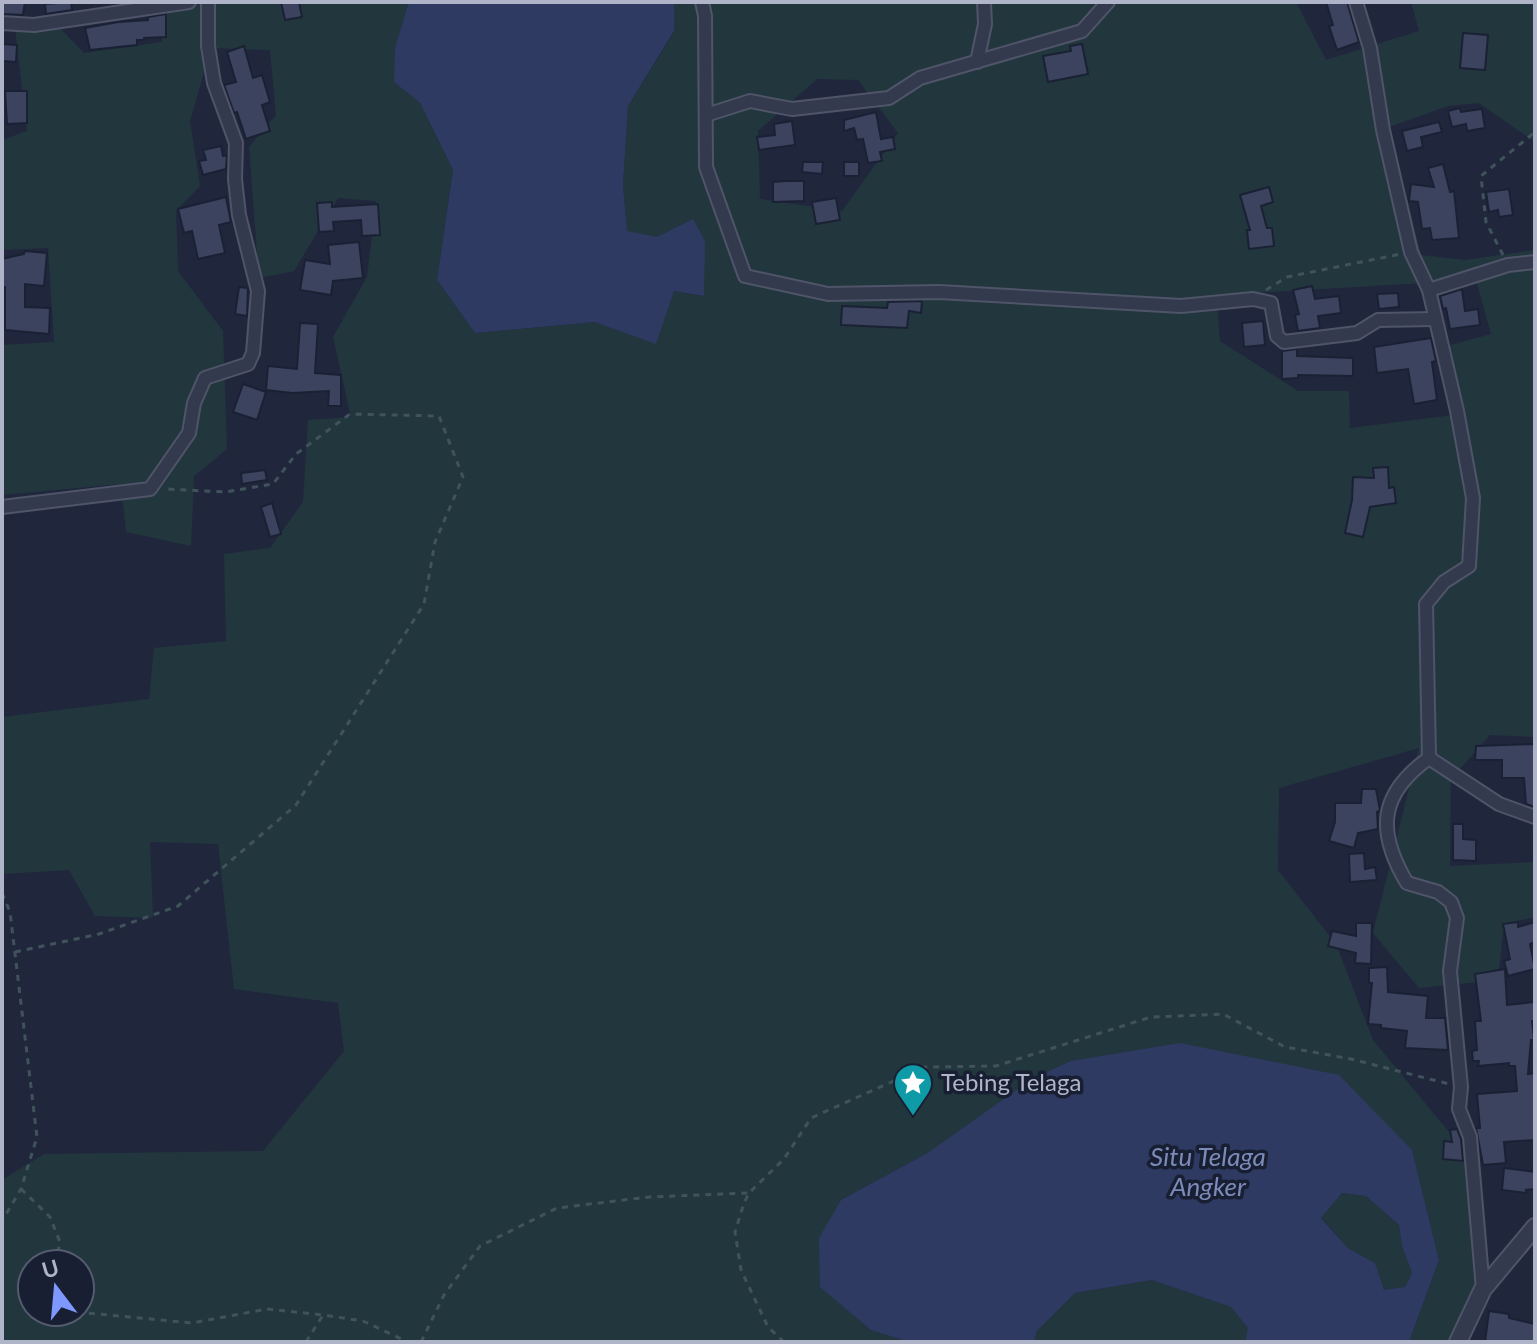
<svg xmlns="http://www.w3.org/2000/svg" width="1537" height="1344" viewBox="0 0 1537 1344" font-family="Lato,sans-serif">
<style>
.green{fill:#22363e;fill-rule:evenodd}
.water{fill:#2e3a62;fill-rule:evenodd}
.building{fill:#3b435e;stroke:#1b2134;stroke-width:2}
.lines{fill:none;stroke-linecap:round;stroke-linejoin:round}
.minor-casing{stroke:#4f5468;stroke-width:16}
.tertiary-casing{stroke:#4f5468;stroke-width:20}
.path{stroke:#40535b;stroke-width:3;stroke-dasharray:6 6;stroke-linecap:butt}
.minor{stroke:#343a4d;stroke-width:12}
.tertiary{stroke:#343a4d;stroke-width:16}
.labels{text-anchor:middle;stroke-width:7;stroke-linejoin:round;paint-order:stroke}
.poi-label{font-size:24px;fill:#afb4c9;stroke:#191f32;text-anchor:start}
.water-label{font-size:26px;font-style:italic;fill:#7b8ab8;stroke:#191f32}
</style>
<rect width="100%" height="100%" fill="#20273d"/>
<g class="green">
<path d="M163,2H409L394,82L420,103L453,170L437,280L475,333L596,322L655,343L674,291L703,296L657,237L627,232L623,185L628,106L674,32V2H1296L1326,60L1419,31L1411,2H1535V142L1479,103L1448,106L1389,127L1421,255L1465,260L1535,250V737L1490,735L1451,779L1450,866L1535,862V917L1504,924L1498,980L1419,988L1373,933L1419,748L1279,788L1278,870L1336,944L1373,1040L1463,1149L1479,1288L1456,1342H1409L1439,1260L1412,1150L929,1152L841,1200L871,1330L909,1342H2V1180L44,1154L263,1151L344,1051L338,1003L234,989L218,844L150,842L153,918L95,916L69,870L2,874V717L149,699L154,648L226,641L224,554L270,548L303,502L308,420L351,417L333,337L367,277L376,201L338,198L294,271L259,278L249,147L276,115L270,50L211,48L190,121L200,186L176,211L178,271L223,331L227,449L194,476L191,546L126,532L121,484L2,495V345L54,342L48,248L2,250V140L27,131L15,28H60L84,53L162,42ZM817,79L858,80L898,133L842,211L760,199L758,131ZM1476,280L1491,334L1447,346L1454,415L1350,428L1349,391H1298L1220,341L1216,295ZM32,1264H80V1312H32Z"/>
<polygon points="1342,1193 1366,1196 1399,1225 1402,1246 1412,1273 1405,1287 1384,1291 1375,1263 1348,1248 1321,1217"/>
<polygon points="1152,1280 1231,1307 1249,1328 1245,1342 1035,1342 1036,1332 1075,1293"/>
</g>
<g class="water">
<polygon points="409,2 674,2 674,31 628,106 623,185 627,231 657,237 693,219 705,241 704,296 674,291 656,344 595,322 475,333 437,280 453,170 420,103 394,82 395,48"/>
<path d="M1180,1043L1339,1075L1412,1150L1439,1260L1409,1342H1245L1248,1328L1231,1307L1152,1280L1075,1293L1036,1332L1035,1342H909L871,1330L820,1287L819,1238L841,1200L929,1152L1032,1079L1071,1061ZM1342,1193L1366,1196L1399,1225L1402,1246L1412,1273L1405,1287L1384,1290L1375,1263L1348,1248L1321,1218Z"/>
</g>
<g class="building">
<polygon points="2,2 25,2 23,15 2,14"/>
<polygon points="71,2 72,10 46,14 45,4"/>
<polygon points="281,2 299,2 302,17 285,20"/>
<polygon points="1326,2 1347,2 1359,42 1337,50 1329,26 1333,25"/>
<polygon points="166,14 166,37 144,38 144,40 137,40 137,45 90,50 85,28 118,22 148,20 148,17"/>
<polygon points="1463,33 1488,35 1485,70 1460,68"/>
<polygon points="2,44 17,45 16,62 2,61"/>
<polygon points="1082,44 1088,74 1048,82 1043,56 1071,51 1070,46"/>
<polygon points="244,46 253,78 262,75 270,102 262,105 270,131 246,139 237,112 234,113 224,85 236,82 227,52"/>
<polygon points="5,91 27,91 27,123 7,124"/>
<polygon points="1460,108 1461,112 1482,109 1485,128 1467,131 1466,124 1452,127 1448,111"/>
<polygon points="876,112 881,139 893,137 895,149 880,152 882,161 868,163 863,139 857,140 854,128 844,131 844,120"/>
<polygon points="792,121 795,145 759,150 757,137 775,135 774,124"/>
<polygon points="1439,122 1442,132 1421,137 1423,147 1407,151 1402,131"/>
<polygon points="221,146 223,156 227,155 226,169 203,175 199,161 206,160 203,150"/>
<polygon points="803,162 823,162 822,174 802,172"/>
<rect x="844" y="162" width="15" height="14"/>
<polygon points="1443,164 1450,192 1454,191 1459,238 1432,240 1430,228 1422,229 1418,202 1409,201 1411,184 1434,187 1428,168"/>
<polygon points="786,181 804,181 804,201 773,202 773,182"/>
<polygon points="1269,187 1273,202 1261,206 1267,228 1272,228 1274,246 1249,249 1247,230 1250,230 1240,195"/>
<polygon points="1509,189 1513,215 1499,217 1498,210 1489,212 1486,192"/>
<polygon points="226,197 231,222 219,225 225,253 198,259 192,231 184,233 178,209"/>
<polygon points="836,198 840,220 816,224 812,202"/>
<polygon points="332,202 332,207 378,204 380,235 362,236 361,220 333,222 334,231 319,232 317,203"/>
<polygon points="359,242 363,278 333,281 331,295 300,290 305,260 330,264 328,245"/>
<polygon points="25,251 47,253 44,286 25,284 25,307 50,308 49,334 5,330 5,287 2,287 2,259 24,254"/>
<polygon points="1312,286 1315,299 1339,296 1341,313 1318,316 1320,328 1298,331 1295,315 1299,314 1293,290"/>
<polygon points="239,287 248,288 247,316 235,314"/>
<polygon points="1462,289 1465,311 1478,309 1480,325 1450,329 1446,308 1443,309 1440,296"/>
<polygon points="1398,293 1399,307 1379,309 1377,294"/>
<polygon points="922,301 921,313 909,311 907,328 841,325 842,306 887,308 888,302"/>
<polygon points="1263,321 1265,345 1244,347 1242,323"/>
<polygon points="300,323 318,324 315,373 341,375 341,406 328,406 329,391 292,393 266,390 268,366 297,369"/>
<polygon points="1431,338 1436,361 1432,362 1437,400 1414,404 1408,369 1377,373 1374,347"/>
<polygon points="1297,349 1297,356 1353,358 1353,376 1298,375 1298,378 1282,379 1282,351"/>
<polygon points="243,384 266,392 257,420 233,412"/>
<polygon points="1388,467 1389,488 1394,487 1396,503 1370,507 1363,537 1345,533 1352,500 1353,477 1374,478 1373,468"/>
<polygon points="265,470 267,480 242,484 241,473"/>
<polygon points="272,503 281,534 270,537 261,507"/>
<polygon points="1535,744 1535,807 1526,804 1524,778 1502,778 1502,760 1475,760 1476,746"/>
<polygon points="1362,789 1376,789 1380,810 1377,812 1378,829 1358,833 1354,848 1329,841 1335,822 1335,803 1361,803"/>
<polygon points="1453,824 1463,824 1463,839 1476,840 1476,861 1453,860"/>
<polygon points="1364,853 1365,869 1375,867 1377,880 1350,882 1349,854"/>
<polygon points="1518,922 1518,927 1535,922 1535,942 1530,944 1535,969 1508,976 1504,961 1510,959 1503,924"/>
<polygon points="1356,923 1372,923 1371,964 1355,963 1356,953 1328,946 1332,931 1356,936"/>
<polygon points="1387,967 1388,992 1428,996 1426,1018 1445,1018 1448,1050 1405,1048 1407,1031 1381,1028 1381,1025 1368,1024 1372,983 1369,983 1369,968"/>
<polygon points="1505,969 1507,1005 1534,1002 1535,1021 1532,1021 1534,1040 1531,1040 1528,1074 1535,1073 1535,1140 1504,1142 1506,1163 1483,1165 1476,1128 1480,1128 1477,1094 1517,1091 1515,1066 1509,1066 1509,1063 1478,1066 1479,1061 1473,1061 1472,1051 1477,1050 1475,1021 1481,1021 1475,974"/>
<polygon points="1457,1129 1461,1139 1463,1161 1443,1159 1444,1141 1452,1142 1450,1130"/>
<polygon points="1504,1168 1535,1172 1535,1189 1526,1190 1526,1193 1502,1190"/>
<polygon points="1489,1311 1509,1314 1509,1318 1535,1324 1535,1342 1485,1342"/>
</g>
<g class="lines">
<g class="minor-casing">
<g id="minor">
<polyline points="702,2 705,16 706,167 745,276 828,294 939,292 1181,306 1253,299 1271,303 1277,336 1284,342 1357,333 1378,320 1434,319"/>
<path d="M1356,2L1370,48L1383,130L1411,252L1429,290L1457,411L1473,498L1469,566L1444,582L1426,604L1429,758C1379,794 1376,831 1407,883L1438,892L1451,902L1457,918L1450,971L1461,1087L1459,1109L1470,1137L1483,1289"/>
<polyline points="2,23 34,25 189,2"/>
<polyline points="977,62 985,24 984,2"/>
<polyline points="706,115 750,101 792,109 889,98 920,78 1082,31 1108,2"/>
<polyline points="1429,290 1508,265 1535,262"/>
<polyline points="2,507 150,489 189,433 194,403 205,378 248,364 253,353 258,291 239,215 235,179 236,143 214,83 208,46 208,2"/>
<polyline points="1429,758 1499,804 1535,817"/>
</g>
</g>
<g class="tertiary-casing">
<polyline id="tertiary" points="1458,1342 1483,1289 1535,1227"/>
</g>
<g class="path">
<polyline points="1503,255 1486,222 1481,176 1535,132"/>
<polyline points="1266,290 1287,277 1401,254"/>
<polyline points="2,893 10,912 37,1137 21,1189 2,1221"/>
<polyline points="15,952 99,934 178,906 296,805 424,604 435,542 463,477 439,416 350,414 296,454 273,484 225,492 166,489"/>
<polyline points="21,1189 50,1217 60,1242 55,1264"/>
<polyline points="77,1312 192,1323 267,1309 323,1315"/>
<polyline points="306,1342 323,1315 363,1321 408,1342"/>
<polyline points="421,1342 444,1295 480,1246 557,1208 649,1197 749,1193"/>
<polyline points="784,1342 768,1327 741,1270 735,1232 744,1203 749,1193 784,1159 811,1118 925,1067 996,1066 1151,1017 1223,1014 1285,1047 1351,1059 1449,1084"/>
</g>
<use href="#minor" class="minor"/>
<use href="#tertiary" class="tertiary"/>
</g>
<defs>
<g id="sight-pin" transform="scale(2)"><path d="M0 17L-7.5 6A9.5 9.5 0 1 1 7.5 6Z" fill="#0f9aa8" stroke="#191f32"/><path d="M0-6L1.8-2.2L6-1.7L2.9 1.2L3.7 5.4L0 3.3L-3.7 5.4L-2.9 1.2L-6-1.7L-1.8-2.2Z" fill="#fff"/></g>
</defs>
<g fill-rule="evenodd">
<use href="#sight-pin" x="913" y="1083"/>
</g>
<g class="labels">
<g class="poi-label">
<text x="941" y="1091">Tebing Telaga</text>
</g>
<g class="water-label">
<text x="1208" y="1166">Situ Telaga<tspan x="1208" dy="30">Angker</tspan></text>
</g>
</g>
<rect width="1537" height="1344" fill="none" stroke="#afb4c9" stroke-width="8"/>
<g transform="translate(56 1288) rotate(344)"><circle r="38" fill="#191f32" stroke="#555b6e" stroke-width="2"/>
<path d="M0-6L14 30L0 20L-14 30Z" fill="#7e98ff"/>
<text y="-12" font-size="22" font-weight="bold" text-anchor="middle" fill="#afb4c9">U</text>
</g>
</svg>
